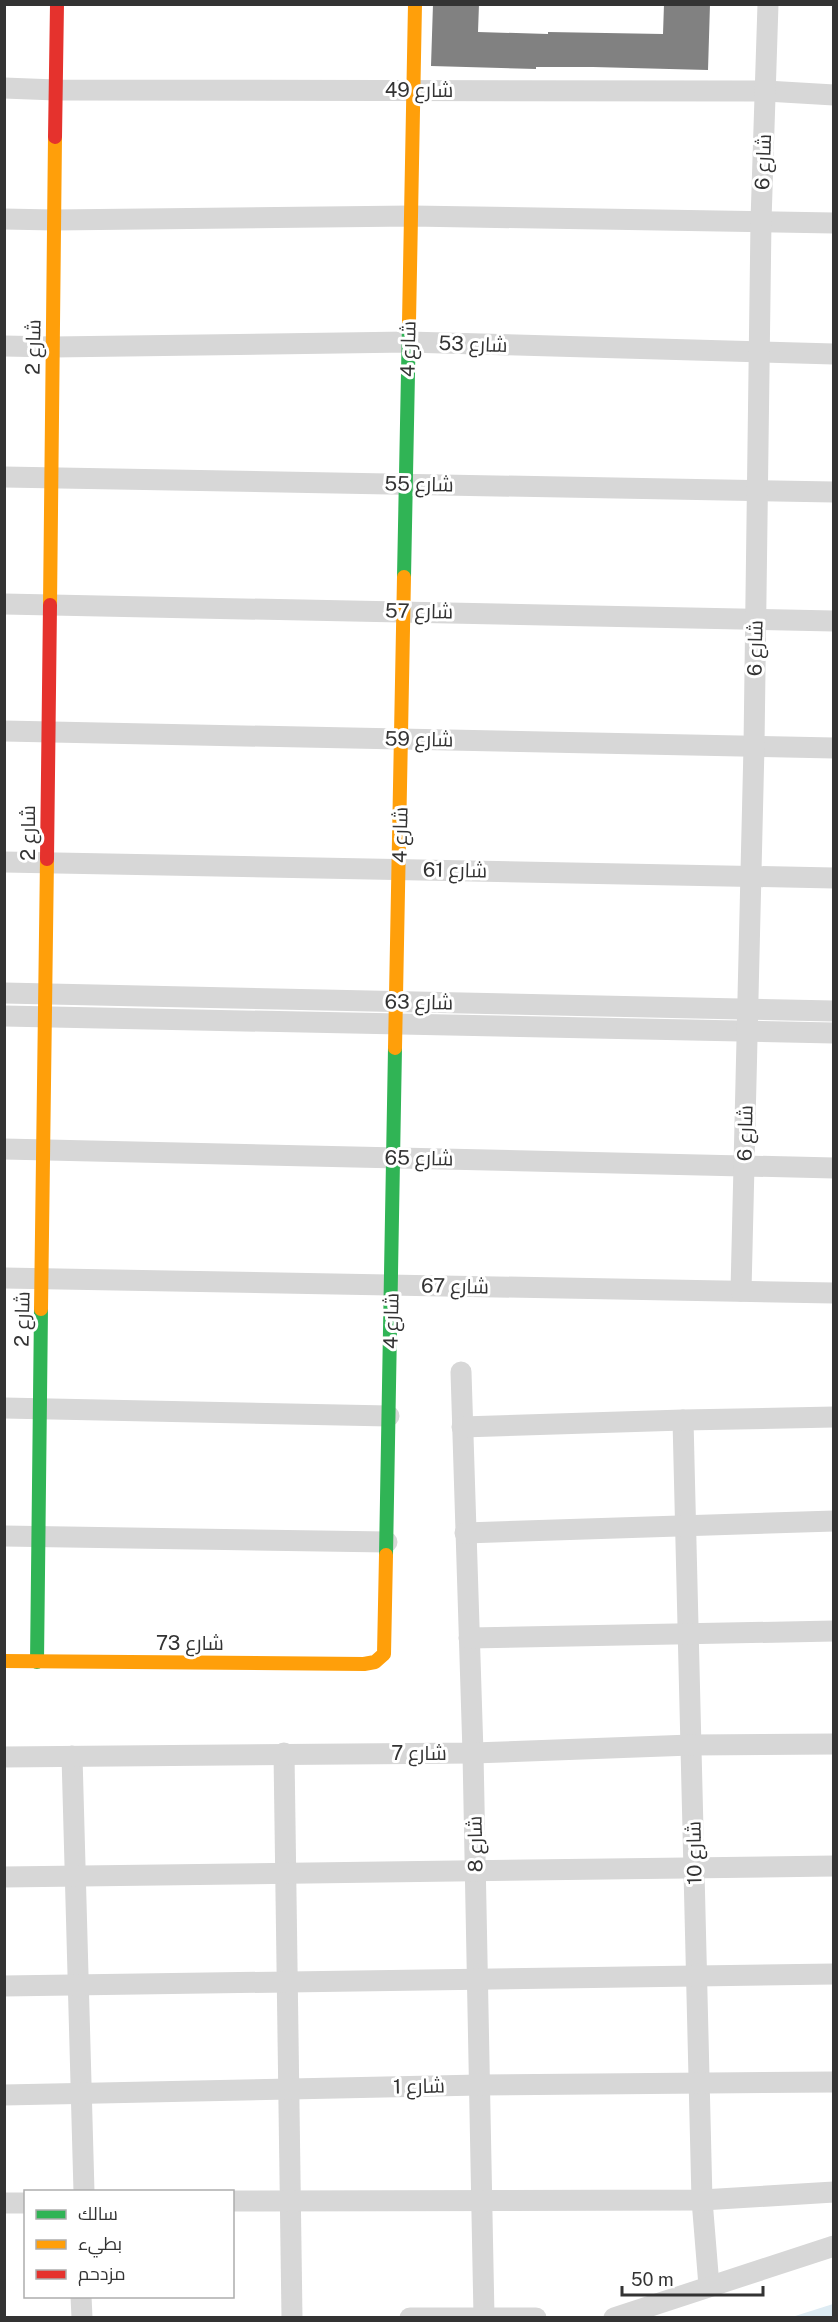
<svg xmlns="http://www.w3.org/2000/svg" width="838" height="2322" viewBox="0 0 838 2322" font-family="'Public Sans',Cairo,sans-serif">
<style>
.water{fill:#ddebf3}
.building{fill:#818181}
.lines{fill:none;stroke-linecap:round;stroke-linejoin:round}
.street{stroke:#d7d7d7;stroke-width:21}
.fast{stroke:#30b455;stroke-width:14}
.slow{stroke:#ff9f0a;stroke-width:14}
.jam{stroke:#e5322d;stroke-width:14}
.labels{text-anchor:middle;stroke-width:6;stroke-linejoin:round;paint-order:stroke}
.street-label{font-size:20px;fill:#333;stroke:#fff}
</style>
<rect width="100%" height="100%" fill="#fff"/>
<polygon class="water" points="833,2304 833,2317 792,2317"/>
<polygon class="building" points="433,4 479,4 478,32 548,34 548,32 663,34 664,4 710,4 708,70 593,67 536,67 536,69 431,66"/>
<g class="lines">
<g class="street">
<polyline points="4,88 56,90 766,91 834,95"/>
<polyline points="4,219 54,220 412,216 834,223"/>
<polyline points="4,346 53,347 408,342 834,354"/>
<polyline points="4,477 834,492"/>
<polyline points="4,604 834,621"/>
<polyline points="4,731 834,748"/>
<polyline points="4,862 834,878"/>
<polyline points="4,993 834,1011"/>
<polyline points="4,1016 834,1033"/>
<polyline points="4,1149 834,1168"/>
<polyline points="4,1278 834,1293"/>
<polyline points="741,1291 754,746 761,221 768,4"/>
<polyline points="461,1372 473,1753 484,2317"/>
<polyline points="4,1408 389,1416"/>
<polyline points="683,1420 702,2200 709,2286"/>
<polyline points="462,1427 683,1420 834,1417"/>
<polyline points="465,1533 834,1521"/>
<polyline points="4,1536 387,1542"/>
<polyline points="469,1638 834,1631"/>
<polyline points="284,1753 292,2318"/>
<polyline points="72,1756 84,2192"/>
<polyline points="4,1757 473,1753 691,1745 834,1744"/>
<polyline points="4,1877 834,1866"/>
<polyline points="4,1986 834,1974"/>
<polyline points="4,2095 480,2085 834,2082"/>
<polyline points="232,2201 702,2200 834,2192"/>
<polyline points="4,2203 26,2203"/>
<polyline points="81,2296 82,2318"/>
<polyline points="410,2318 536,2318"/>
<polyline points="614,2318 834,2246"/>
</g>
<g class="fast">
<polyline points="404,577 409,322"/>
<polyline points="386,1555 395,1048"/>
<polyline points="37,1662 41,1309"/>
</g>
<g class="slow">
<polyline points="409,322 415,4"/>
<polyline points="50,605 55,137"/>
<polyline points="395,1048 404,577"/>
<polyline points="41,1309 47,859"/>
<polyline points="4,1661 364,1664 375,1662 384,1654 386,1555"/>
</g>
<g class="jam">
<polyline points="55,137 57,4"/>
<polyline points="47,859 50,605"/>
</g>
</g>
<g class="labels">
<g class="street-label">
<text x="419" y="97">شارع 49</text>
<text transform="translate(763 162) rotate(-88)" y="7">شارع 6</text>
<text transform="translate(473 344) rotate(2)" y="7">شارع 53</text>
<text transform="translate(33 347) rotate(-89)" y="7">شارع 2</text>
<text transform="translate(408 349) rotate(-89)" y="7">شارع 4</text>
<text transform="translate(419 484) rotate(1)" y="7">شارع 55</text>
<text transform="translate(419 611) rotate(1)" y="7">شارع 57</text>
<text transform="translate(755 648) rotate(-89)" y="7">شارع 6</text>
<text transform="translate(419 739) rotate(1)" y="7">شارع 59</text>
<text transform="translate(28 833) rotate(-90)" y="7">شارع 2</text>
<text transform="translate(400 835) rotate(-89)" y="7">شارع 4</text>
<text transform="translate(455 870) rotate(1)" y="7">شارع 61</text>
<text transform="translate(419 1002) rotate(1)" y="7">شارع 63</text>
<text transform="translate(745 1133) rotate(-89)" y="7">شارع 6</text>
<text transform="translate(419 1158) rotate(1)" y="7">شارع 65</text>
<text transform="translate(455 1286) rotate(1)" y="7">شارع 67</text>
<text transform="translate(22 1319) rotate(-89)" y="7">شارع 2</text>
<text transform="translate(391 1321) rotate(-89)" y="7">شارع 4</text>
<text x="190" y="1650">شارع 73</text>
<text x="419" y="1760">شارع 7</text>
<text transform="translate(475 1844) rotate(-91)" y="7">شارع 8</text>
<text transform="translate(694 1853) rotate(-91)" y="7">شارع 10</text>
<text transform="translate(419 2086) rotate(-1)" y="7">شارع 1</text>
</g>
</g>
<rect width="838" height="2322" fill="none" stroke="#333333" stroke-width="12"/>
<rect x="24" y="2190" width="210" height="108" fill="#ffffff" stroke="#adadad" stroke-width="1.5"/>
<rect x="36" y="2210" width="30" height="9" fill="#30b455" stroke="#adadad" stroke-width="1.5"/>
<text x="78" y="2220" font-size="18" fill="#333333">سالك</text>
<rect x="36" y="2240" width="30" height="9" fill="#ff9f0a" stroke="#adadad" stroke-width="1.5"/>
<text x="78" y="2250" font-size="18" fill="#333333">بطيء</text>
<rect x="36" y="2270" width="30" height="9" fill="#e5322d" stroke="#adadad" stroke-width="1.5"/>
<text x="78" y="2280" font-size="18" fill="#333333">مزدحم</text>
<path d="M622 2286v9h141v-9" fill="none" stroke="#333333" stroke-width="3"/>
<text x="631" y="2286" font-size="18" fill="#333333" stroke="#ffffff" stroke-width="4.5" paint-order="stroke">50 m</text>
</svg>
